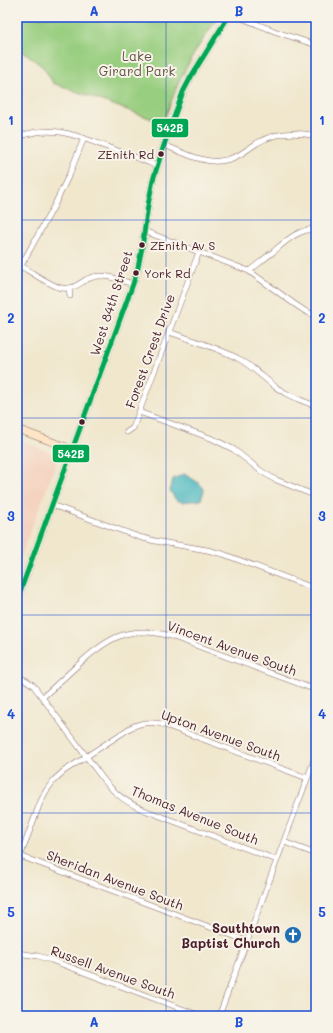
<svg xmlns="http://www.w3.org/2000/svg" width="333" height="1033" viewBox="0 0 333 1033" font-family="Mali,sans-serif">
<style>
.built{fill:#f4d3c0}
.green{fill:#98ce7f;stroke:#717655}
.water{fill:#48b7c0;stroke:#496b76}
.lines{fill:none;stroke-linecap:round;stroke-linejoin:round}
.street-casing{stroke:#846564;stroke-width:6}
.secondary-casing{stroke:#846564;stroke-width:8}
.street{stroke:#fff;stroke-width:5}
.secondary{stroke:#ffe4c6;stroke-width:7}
.bus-1-casing{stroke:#f7f3e8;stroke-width:8}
.bus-1{stroke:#00a651;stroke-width:5}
.grid{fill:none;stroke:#1d4ed8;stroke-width:1;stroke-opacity:0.55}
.bus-dot{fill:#4a1f2b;stroke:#f7f3e8;stroke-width:1.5}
.labels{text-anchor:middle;stroke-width:4;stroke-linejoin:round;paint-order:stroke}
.bus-label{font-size:12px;fill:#4a1f2b;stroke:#f7f3e8;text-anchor:start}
.park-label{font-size:13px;fill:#615444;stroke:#f7f3e8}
.street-label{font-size:13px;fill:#4a1f2b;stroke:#f7f3e8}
.poi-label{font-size:13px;font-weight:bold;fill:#4a1f2b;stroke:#f7f3e8;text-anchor:end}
.line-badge{stroke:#f7f3e8;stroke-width:1.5}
.badge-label{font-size:11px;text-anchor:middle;font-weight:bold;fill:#fff}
.neatline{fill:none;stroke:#1d4ed8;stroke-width:1.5}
.grid-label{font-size:13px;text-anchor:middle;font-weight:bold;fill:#1d4ed8}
</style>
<rect width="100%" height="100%" fill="#f7f3e8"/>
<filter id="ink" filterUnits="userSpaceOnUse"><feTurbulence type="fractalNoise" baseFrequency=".025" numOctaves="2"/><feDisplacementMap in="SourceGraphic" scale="8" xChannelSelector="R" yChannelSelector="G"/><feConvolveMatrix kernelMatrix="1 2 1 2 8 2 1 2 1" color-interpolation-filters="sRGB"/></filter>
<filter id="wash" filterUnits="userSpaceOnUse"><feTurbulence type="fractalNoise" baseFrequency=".012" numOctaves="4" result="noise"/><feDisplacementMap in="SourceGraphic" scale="16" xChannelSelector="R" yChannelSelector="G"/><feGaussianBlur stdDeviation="0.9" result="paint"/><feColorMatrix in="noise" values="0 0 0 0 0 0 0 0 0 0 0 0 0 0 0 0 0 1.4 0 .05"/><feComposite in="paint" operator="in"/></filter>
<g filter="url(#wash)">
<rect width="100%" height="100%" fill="#f0e7cd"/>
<polygon class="built" points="17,439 59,456 19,561 17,571"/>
<polygon class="green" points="17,17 218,17 196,50 179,81 163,123 53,83 44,68 27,54 17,50"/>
<path class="water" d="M184,474C189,477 203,484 204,490C204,493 201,497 201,500L182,502L176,500L170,491L173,479Z"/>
</g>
<g filter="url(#ink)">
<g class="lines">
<g class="street-casing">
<g id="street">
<polyline points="239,17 277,32 316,45"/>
<path d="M17,137C52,124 75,135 107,147C124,153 141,159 157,166"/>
<path d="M164,145C180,151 202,163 219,161C235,160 245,151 257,143C276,132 295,131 316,136"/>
<polyline points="144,231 249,271 293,303 305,311 316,316"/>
<path d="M21,266C31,272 51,286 62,288C77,290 81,280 93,277C106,273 121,281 133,284"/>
<path d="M249,271C257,265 265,258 273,252C286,241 298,229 316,229"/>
<polyline points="17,273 54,206 70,173 84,138"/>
<polyline points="69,288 70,296"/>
<path d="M169,332C192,340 220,348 241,360C254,368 265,379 277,388C289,396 302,401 316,406"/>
<polyline points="139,412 213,439 233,449 261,471 274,479 316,496"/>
<polyline points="127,432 133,428 199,252"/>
<polyline points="52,505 139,537 155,541 207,550 223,554 316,589"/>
<path d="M17,676L27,681L33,685L103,779C115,794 126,802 144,810L277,860"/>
<path d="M43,697C55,686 67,675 79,664C110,636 130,625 171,636L316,690"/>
<polyline points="284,842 316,854"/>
<polyline points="20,856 247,941"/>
<path d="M17,865L40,803L46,791L54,780L64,771L75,764L130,728C142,722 152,721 165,725L307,778"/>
<polyline points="17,953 38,956 51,960 201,1016"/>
<polyline points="219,1016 316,755"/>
</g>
</g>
<g class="secondary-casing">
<g id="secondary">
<polyline points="17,429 72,449"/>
<polyline points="17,600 133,284 138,267 142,248 148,205 153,180 164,145 183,92 192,75 228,17"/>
</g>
</g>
<use href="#street" class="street"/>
<use href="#secondary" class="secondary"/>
<g class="bus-1-casing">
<polyline id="bus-1" points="17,600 133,284 138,267 142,248 148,205 153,180 164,145 183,92 192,75 228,17"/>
</g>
<use href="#bus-1" class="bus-1"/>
</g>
</g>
<path class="grid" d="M166,17V1016M17,220H316M17,418H316M17,615H316M17,813H316"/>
<defs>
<g id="church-disc" transform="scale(0.9)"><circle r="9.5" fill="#1f6fb2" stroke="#f7f3e8"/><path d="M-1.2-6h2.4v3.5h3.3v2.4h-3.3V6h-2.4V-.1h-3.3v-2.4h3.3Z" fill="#fff"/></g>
</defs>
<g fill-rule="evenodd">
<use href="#church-disc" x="293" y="935"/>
</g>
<g class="bus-dot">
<circle cx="161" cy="154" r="3.5"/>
<circle cx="142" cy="245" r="3.5"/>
<circle cx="136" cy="273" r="3.5"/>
<circle cx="82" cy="422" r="3.5"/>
</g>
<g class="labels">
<g class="bus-label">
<text x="154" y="159" text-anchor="end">ZEnith Rd</text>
<text x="150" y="250">ZEnith Av S</text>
<text x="144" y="278">York Rd</text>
</g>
<g class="park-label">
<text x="137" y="61">Lake<tspan x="137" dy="15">Girard Park</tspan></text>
</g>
<g class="street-label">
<text transform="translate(111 303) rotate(-72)" y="5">West 84th Street</text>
<text transform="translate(150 351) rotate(-70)" y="5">Forest Crest Drive</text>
<text transform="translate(232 648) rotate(20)" y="5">Vincent Avenue South</text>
<text transform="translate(221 735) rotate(20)" y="5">Upton Avenue South</text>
<text transform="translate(195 815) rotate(22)" y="5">Thomas Avenue South</text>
<text transform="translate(115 880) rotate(21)" y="5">Sheridan Avenue South</text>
<text transform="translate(113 972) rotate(20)" y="5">Russell Avenue South</text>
</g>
<g class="poi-label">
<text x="280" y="933">Southtown<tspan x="280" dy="15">Baptist Church</tspan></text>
</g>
</g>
<g class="line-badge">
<rect x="151" y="118" width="38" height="20" rx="4" fill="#00a651"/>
<rect x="52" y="444" width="38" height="19" rx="4" fill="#00a651"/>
</g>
<g class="badge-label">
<text x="170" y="132">542B</text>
<text x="71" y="458">542B</text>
</g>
<rect width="333" height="1033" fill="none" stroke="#f7f3e8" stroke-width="44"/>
<rect x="22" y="22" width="289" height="989" class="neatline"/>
<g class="grid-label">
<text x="94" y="16">A</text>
<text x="239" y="16">B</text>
<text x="11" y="125">1</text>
<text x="322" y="125">1</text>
<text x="11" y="323">2</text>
<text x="322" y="323">2</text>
<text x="11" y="521">3</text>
<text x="322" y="521">3</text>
<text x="11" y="719">4</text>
<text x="322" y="719">4</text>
<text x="11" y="917">5</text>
<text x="322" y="917">5</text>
<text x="94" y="1027">A</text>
<text x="239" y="1027">B</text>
</g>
</svg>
